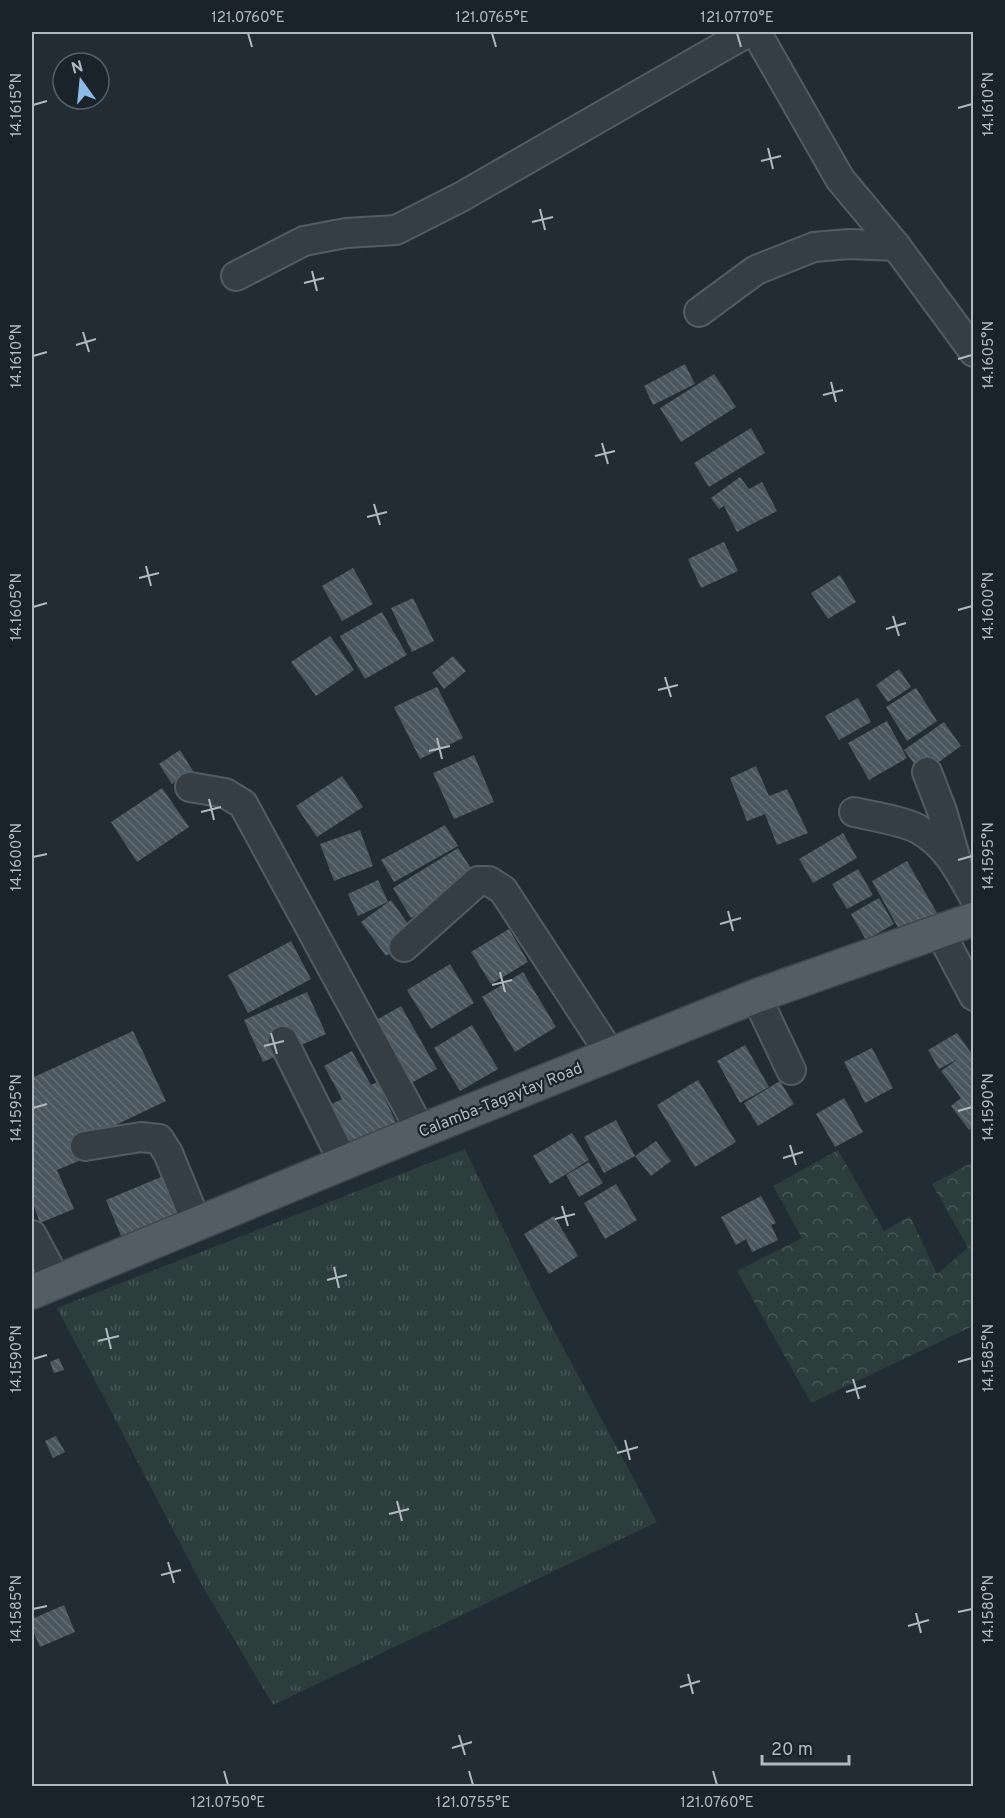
<svg xmlns="http://www.w3.org/2000/svg" width="1005" height="1818" viewBox="0 0 1005 1818" font-family="Overpass,sans-serif">
<style>
.grass{fill:url(#grass-tufts)}
.forest{fill:url(#forest-crowns)}
.building{fill:url(#building-back-hatch)}
.lines{fill:none;stroke-linecap:round;stroke-linejoin:round}
.minor-casing{stroke:#535c63;stroke-width:32}
.major-casing{stroke:#3f474f;stroke-width:36}
.minor{stroke:#353e45;stroke-width:28}
.major{stroke:#535d65;stroke-width:33}
.ticks{fill:none;stroke:#b0b9c2;stroke-width:2}
.labels{text-anchor:middle;stroke-width:4.5;stroke-linejoin:round;paint-order:stroke}
.street-label{font-size:16px;fill:#b0b9c2;stroke:#1b232a}
.neatline{fill:none;stroke:#b0b9c2;stroke-width:2}
.ticks-label{font-size:15px;text-anchor:middle;fill:#b0b9c2}
</style>
<defs>
<pattern id="grass-tufts" width="24" height="20" patternUnits="userSpaceOnUse" patternTransform="scale(1.5)"><rect width="24" height="20" fill="#2b3e3c"/><path d="M3 7l-1-3M5 7V3M7 7l1-3M15 17l-1-3M17 17v-4M19 17l1-3" fill="none" stroke="#475857"/></pattern>
<pattern id="forest-crowns" width="20" height="18" patternUnits="userSpaceOnUse" patternTransform="scale(1.5)"><rect width="20" height="18" fill="#2b3e3c"/><path d="M2 6a3 3 0 1 1 6 0M12 15a3 3 0 1 1 6 0" fill="none" stroke="#475857"/></pattern>
<pattern id="building-back-hatch" width="6" height="6" patternUnits="userSpaceOnUse" patternTransform="scale(1.5)"><rect width="6" height="6" fill="#4b5760"/><path d="M-1 5l2 2M0 0l6 6M5-1l2 2" fill="none" stroke="#626d75"/></pattern>
</defs>
<rect width="100%" height="100%" fill="#222c34"/>
<polygon class="grass" points="465,1149 537,1299 657,1522 273,1705 203,1587 57,1308"/>
<polygon class="forest" points="838,1150 884,1231 910,1216 937,1274 968,1248 932,1184 973,1162 973,1326 811,1403 737,1271 802,1238 773,1186"/>
<g class="building">
<polygon points="685,364 695,384 653,405 644,386"/>
<polygon points="714,374 736,407 681,442 660,408"/>
<polygon points="751,428 765,453 709,487 694,463"/>
<polygon points="740,477 749,489 762,482 777,511 737,532 724,506 719,509 711,498"/>
<polygon points="724,542 738,571 701,588 688,559"/>
<polygon points="353,568 373,604 342,621 322,586"/>
<polygon points="840,575 856,602 828,619 811,593"/>
<polygon points="413,598 434,641 412,652 391,608"/>
<polygon points="382,612 407,655 365,679 340,636"/>
<polygon points="330,636 354,670 316,696 291,662"/>
<polygon points="453,656 466,671 444,689 432,673"/>
<polygon points="899,669 911,687 888,702 876,685"/>
<polygon points="437,687 463,738 420,759 394,707"/>
<polygon points="916,688 937,721 907,741 886,707"/>
<polygon points="858,698 871,722 839,740 825,716"/>
<polygon points="887,721 907,758 869,780 848,743"/>
<polygon points="944,722 961,746 922,774 904,750"/>
<polygon points="180,750 193,771 172,784 159,764"/>
<polygon points="474,755 494,802 454,819 433,773"/>
<polygon points="756,766 769,796 787,789 808,833 777,845 765,814 747,821 730,778"/>
<polygon points="342,776 363,807 317,837 296,806"/>
<polygon points="162,788 189,827 137,862 111,822"/>
<polygon points="445,825 458,846 394,882 381,860"/>
<polygon points="360,830 373,866 334,881 320,844"/>
<polygon points="843,833 857,858 813,883 799,859"/>
<polygon points="458,848 477,878 411,918 393,888"/>
<polygon points="907,861 941,920 905,940 872,881"/>
<polygon points="858,869 873,895 847,909 832,884"/>
<polygon points="378,880 388,902 358,916 348,894"/>
<polygon points="879,898 894,924 866,940 851,914"/>
<polygon points="391,900 416,935 386,956 361,922"/>
<polygon points="509,929 528,962 491,984 471,952"/>
<polygon points="291,941 311,979 248,1013 228,975"/>
<polygon points="450,964 474,1003 431,1029 407,990"/>
<polygon points="523,972 556,1027 515,1052 482,997"/>
<polygon points="307,992 326,1034 263,1062 244,1020"/>
<polygon points="401,1006 437,1069 400,1089 364,1027"/>
<polygon points="472,1025 498,1069 460,1091 434,1048"/>
<polygon points="133,1031 166,1101 80,1142 86,1158 57,1170 74,1209 40,1223 32,1201 32,1078"/>
<polygon points="957,1033 974,1057 974,1127 969,1130 951,1106 961,1098 941,1071 958,1059 939,1069 928,1050"/>
<polygon points="745,1045 769,1087 740,1103 717,1061"/>
<polygon points="872,1048 893,1088 865,1103 844,1062"/>
<polygon points="352,1051 371,1085 377,1082 400,1131 344,1157 321,1109 342,1099 324,1066"/>
<polygon points="698,1080 736,1142 695,1167 657,1105"/>
<polygon points="780,1081 794,1104 758,1126 744,1103"/>
<polygon points="844,1098 863,1132 835,1147 816,1114"/>
<polygon points="616,1120 635,1156 604,1173 584,1137"/>
<polygon points="572,1133 589,1160 550,1184 533,1156"/>
<polygon points="656,1141 671,1161 651,1176 635,1156"/>
<polygon points="589,1162 603,1183 579,1197 566,1175"/>
<polygon points="161,1177 179,1220 124,1243 106,1200"/>
<polygon points="616,1184 637,1220 605,1239 584,1203"/>
<polygon points="761,1196 776,1223 771,1225 778,1240 752,1252 746,1239 736,1245 721,1217"/>
<polygon points="554,1216 578,1256 549,1274 524,1234"/>
<polygon points="59,1358 64,1370 54,1373 50,1362"/>
<polygon points="56,1436 65,1452 53,1458 45,1441"/>
<polygon points="64,1605 75,1632 40,1647 32,1628 32,1619"/>
</g>
<g class="lines">
<g class="minor-casing">
<g id="minor">
<polyline points="756,32 840,179 896,246 974,352"/>
<polyline points="236,276 304,241 346,233 396,230 461,197 748,32"/>
<polyline points="699,312 756,270 814,247 849,244 896,246"/>
<polyline points="927,772 942,811 956,860"/>
<polyline points="190,787 225,793 243,804 421,1131"/>
<path d="M854,812C871,816 904,821 918,829C946,844 959,870 974,897"/>
<polyline points="940,932 974,996"/>
<polyline points="404,947 478,881 489,881 503,890 611,1055"/>
<polyline points="756,996 791,1070"/>
<polyline points="283,1041 344,1163"/>
<polyline points="85,1146 141,1137 159,1139 168,1153 197,1224"/>
<polyline points="32,1235 57,1282"/>
</g>
</g>
<g class="major-casing">
<polyline id="major" points="32,1292 421,1131 756,996 974,919"/>
</g>
<use href="#minor" class="minor"/>
<use href="#major" class="major"/>
</g>
<path class="ticks" d="M248,33L252,47M492,33L496,47M737,33L741,47M33,105L47,101M958,108L972,104M768,148L773,169M761,161L781,156M540,209L545,230M532,222L553,217M312,271L317,291M304,283L324,278M83,332L89,352M76,345L96,339M33,356L47,352M958,359L972,355M831,382L836,402M823,395L843,390M602,443L608,464M595,456L615,451M374,504L380,525M367,517L387,512M146,566L151,586M139,578L159,573M33,607L47,603M958,610L972,606M893,616L899,636M886,629L906,623M665,677L671,697M658,690L678,685M437,738L442,759M429,751L450,746M209,799L214,820M201,812L221,807M33,857L47,854M958,860L972,856M728,911L733,931M720,924L741,918M500,972L505,992M492,985L512,980M271,1033L277,1054M264,1046L284,1041M33,1108L47,1104M958,1111L972,1107M790,1145L796,1165M783,1158L803,1152M562,1206L568,1226M555,1219L575,1214M334,1267L339,1288M327,1280L347,1275M106,1328L111,1349M98,1341L119,1336M33,1359L47,1355M958,1362L972,1358M853,1379L859,1399M846,1392L866,1386M625,1440L630,1460M617,1453L638,1447M397,1501L402,1521M389,1514L409,1509M168,1562L174,1583M161,1575L181,1570M33,1609L47,1606M958,1612L972,1609M916,1613L921,1633M908,1626L929,1620M688,1674L693,1694M680,1687L700,1681M459,1735L465,1755M452,1748L472,1742M224,1771L228,1785M469,1771L473,1785M713,1771L717,1785"/>
<g class="labels">
<g class="street-label">
<text transform="translate(500 1099) rotate(-22)" y="6">Calamba-Tagaytay Road</text>
</g>
</g>
<rect width="1005" height="1818" fill="none" stroke="#1b232a" stroke-width="66"/>
<g transform="translate(81 81) rotate(345)"><circle r="28" fill="#1b232a" stroke="#575f67" stroke-width="1.5"/>
<path d="M0-4.5L10 22L0 15L-10 22Z" fill="#8cbbea"/>
<text y="-9" font-size="16" font-weight="bold" text-anchor="middle" fill="#b0b9c2">N</text>
</g>
<path d="M762 1755v9h87v-9" fill="none" stroke="#b0b9c2" stroke-width="3"/>
<text x="771" y="1755" font-size="18" fill="#b0b9c2" stroke="#1b232a" stroke-width="4.5" paint-order="stroke">20 m</text>
<rect x="33" y="33" width="939" height="1752" class="neatline"/>
<g class="ticks-label">
<text x="248" y="22">121.0760°E</text>
<text x="492" y="22">121.0765°E</text>
<text x="737" y="22">121.0770°E</text>
<text transform="translate(988 104) rotate(-90)" y="5">14.1610°N</text>
<text transform="translate(16 105) rotate(-90)" y="5">14.1615°N</text>
<text transform="translate(988 355) rotate(-90)" y="5">14.1605°N</text>
<text transform="translate(16 356) rotate(-90)" y="5">14.1610°N</text>
<text transform="translate(988 606) rotate(-90)" y="5">14.1600°N</text>
<text transform="translate(16 607) rotate(-90)" y="5">14.1605°N</text>
<text transform="translate(988 856) rotate(-90)" y="5">14.1595°N</text>
<text transform="translate(16 857) rotate(-90)" y="5">14.1600°N</text>
<text transform="translate(988 1107) rotate(-90)" y="5">14.1590°N</text>
<text transform="translate(16 1108) rotate(-90)" y="5">14.1595°N</text>
<text transform="translate(988 1358) rotate(-90)" y="5">14.1585°N</text>
<text transform="translate(16 1359) rotate(-90)" y="5">14.1590°N</text>
<text transform="translate(988 1609) rotate(-90)" y="5">14.1580°N</text>
<text transform="translate(16 1609) rotate(-90)" y="5">14.1585°N</text>
<text x="228" y="1807">121.0750°E</text>
<text x="473" y="1807">121.0755°E</text>
<text x="717" y="1807">121.0760°E</text>
</g>
</svg>
